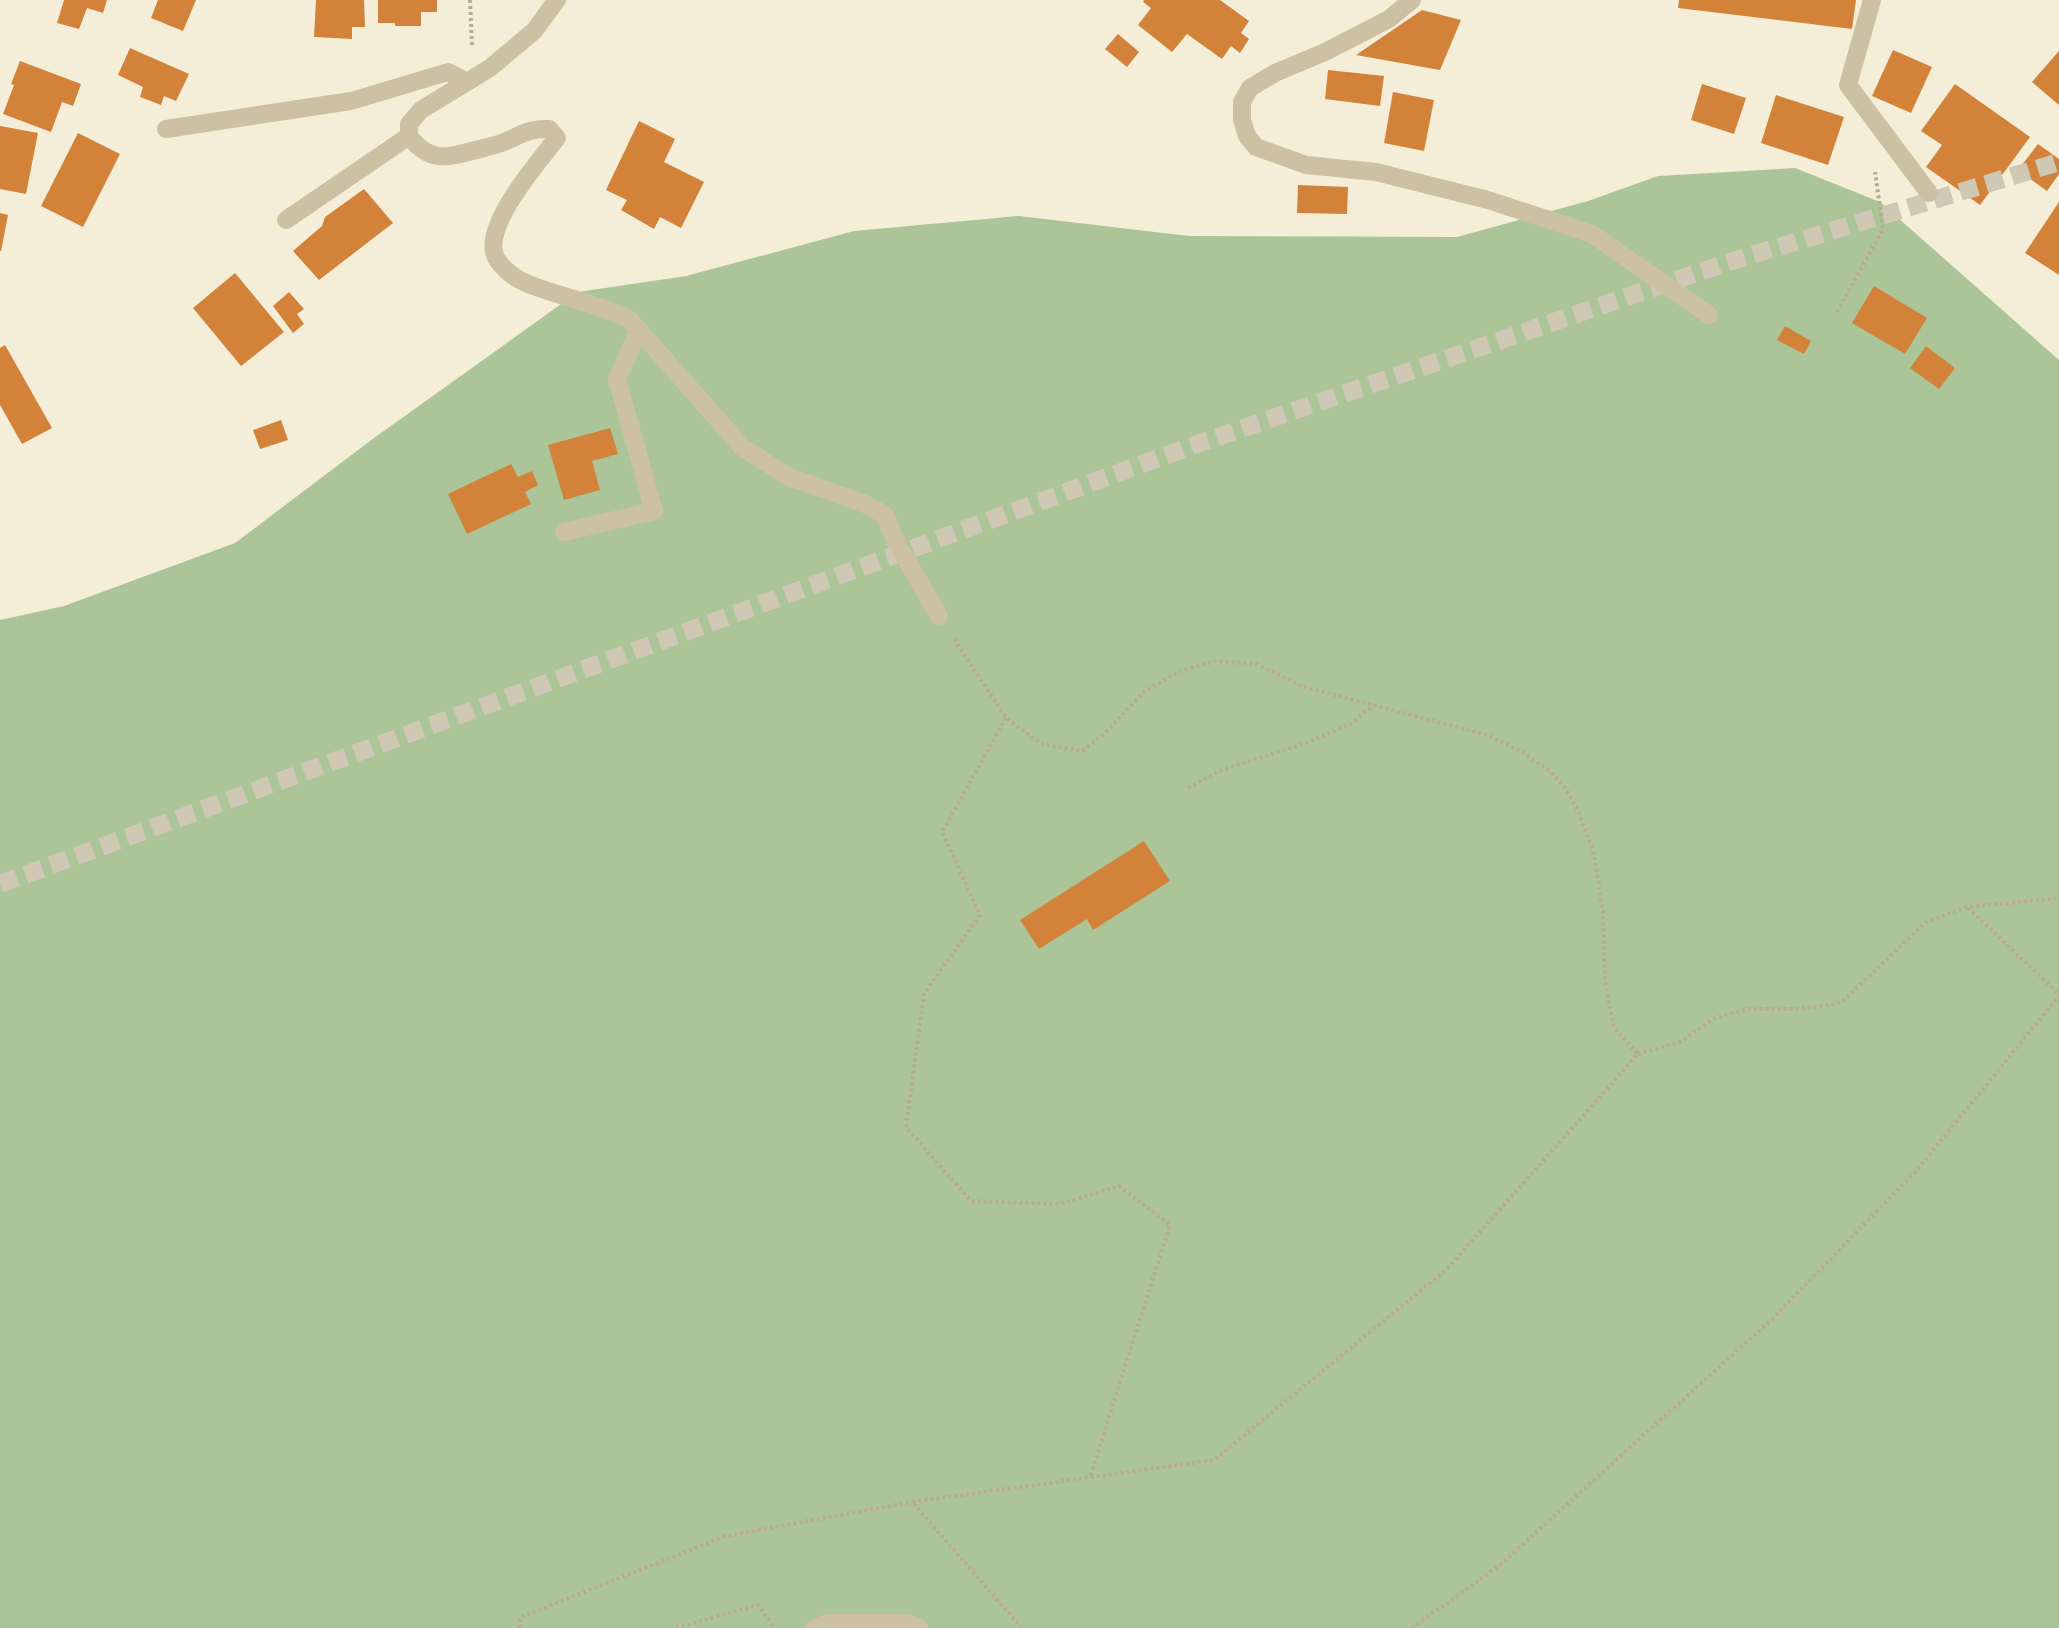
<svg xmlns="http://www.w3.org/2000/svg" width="2059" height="1628" viewBox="0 0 2059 1628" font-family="Karla,sans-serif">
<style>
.green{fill:#abc598}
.building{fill:#d28339}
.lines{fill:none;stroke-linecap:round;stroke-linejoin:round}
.highway-tunnel{stroke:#cec8b5;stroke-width:18;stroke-dasharray:18 9;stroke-linecap:butt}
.path{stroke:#b9ab8e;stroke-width:4;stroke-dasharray:3 3;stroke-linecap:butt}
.street{stroke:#cdc1a4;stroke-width:18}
</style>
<rect width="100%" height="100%" fill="#f4eed9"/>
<polygon class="green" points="1795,168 1880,202 2059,360 2059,1628 0,1628 0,620 64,606 235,543 374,438 578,292 686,276 854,231 1019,216 1189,236 1457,237 1588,201 1658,176"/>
<g class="building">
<polygon points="64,0 107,0 103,13 87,8 79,29 57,23"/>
<polygon points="158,0 196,0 183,31 151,18"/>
<polygon points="316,0 364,0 365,27 352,27 352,39 314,37"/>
<polygon points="378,0 437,0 437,12 421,12 421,26 395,26 395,23 378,23"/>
<polygon points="1144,0 1220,0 1249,21 1241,33 1249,39 1240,53 1231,46 1222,59 1187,34 1172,52 1138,25 1151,8 1143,2"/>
<polygon points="1679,0 1856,0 1852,29 1678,8"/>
<polygon points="1422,10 1461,20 1440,70 1356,55"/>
<polygon points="1118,34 1139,52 1127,67 1105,49"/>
<polygon points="130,48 189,74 176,101 164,96 161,105 140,97 143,87 118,75"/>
<polygon points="1893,50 1932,67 1911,113 1872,96"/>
<polygon points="2059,51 2059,105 2032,82"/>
<polygon points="20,61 81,84 73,106 62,102 51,132 3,114 14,85 11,84"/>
<polygon points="1328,70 1384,76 1380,106 1325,99"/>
<polygon points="1702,84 1746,98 1734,134 1691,120"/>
<polygon points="1955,84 2030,137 1980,205 1926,167 1942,145 1921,131"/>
<polygon points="1393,92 1434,100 1424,151 1384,143"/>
<polygon points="1776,95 1844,117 1828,165 1761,143"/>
<polygon points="639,121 675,139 664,162 704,182 681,228 660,217 654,229 621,210 627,200 606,190"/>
<polygon points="0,126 38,133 26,194 0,189"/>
<polygon points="78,133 120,154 83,227 41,206"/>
<polygon points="2038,144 2059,159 2059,174 2047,191 2018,170"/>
<polygon points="1298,185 1348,187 1347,214 1297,213"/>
<polygon points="364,189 393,223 319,280 293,251 322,226 325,217"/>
<polygon points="2059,202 2059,275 2025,253"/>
<polygon points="0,213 8,215 1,251 0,251"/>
<polygon points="235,273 284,332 241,366 193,308"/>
<polygon points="1874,286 1927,318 1905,354 1852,323"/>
<polygon points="289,292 304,309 297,314 304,324 293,333 273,306"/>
<polygon points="1785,326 1811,341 1804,354 1777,340"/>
<polygon points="5,345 52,428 22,444 0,405 0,348"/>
<polygon points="1926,346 1955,368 1939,389 1910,368"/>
<polygon points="281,420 288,440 260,449 253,430"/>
<polygon points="610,428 618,454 592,461 600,490 564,500 548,445"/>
<polygon points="511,464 518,477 532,471 538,485 525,492 531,504 467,534 448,494"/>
<polygon points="1144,841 1170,881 1093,930 1087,919 1039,949 1020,920"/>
</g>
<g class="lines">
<polyline class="highway-tunnel" points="0,884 1197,444 1726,263 2059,162"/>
<g class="path">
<polyline points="470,0 472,45"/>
<polyline points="1837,312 1883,229 1875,172"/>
<polyline points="954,639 1006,718 1042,744 1082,751 1104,734 1144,692 1180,671 1215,661 1256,664 1301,686 1487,735 1521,751 1551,772 1565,788 1579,812 1594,854 1603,913 1605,981 1614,1028 1638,1054 1447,1269 1214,1460 912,1502 1022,1628"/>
<polyline points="1006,718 942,832 980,915 924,994 906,1127 971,1201 1060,1204 1119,1186 1170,1225 1090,1477"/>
<polyline points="1188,788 1219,771 1306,743 1349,725 1374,705"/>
<polyline points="1968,908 2059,994"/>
<polyline points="1638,1054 1680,1042 1715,1018 1748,1009 1796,1009 1841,1003 1926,922 1967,907 2059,898"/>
<polyline points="519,1628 521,1617 726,1536 912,1502"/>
<polyline points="676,1628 758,1605 775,1628"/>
<polyline points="1412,1628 1500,1565 1772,1319 1916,1171 2059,996"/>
</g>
<g class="street">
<path d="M557,0L534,31L490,68L421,110L409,124V136C428,161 444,159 472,151C482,148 494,146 504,142C521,135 530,128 549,129L557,138C539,161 487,221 494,252C497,265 514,278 526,283C559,297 595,302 629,319L742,447L787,476L865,504L885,515L894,538L939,616"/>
<polyline points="1412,0 1389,19 1325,52 1275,73 1250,88 1242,102 1242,120 1247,136 1256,147 1306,165 1376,172 1488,200 1592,234 1709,315"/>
<polyline points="1872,0 1848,85 1929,193"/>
<polyline points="166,129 351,101 448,72 467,82"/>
<polyline points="286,220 409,136"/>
<polyline points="564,532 654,511 617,379 639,330"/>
<polyline points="815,1628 827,1623 906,1623 919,1628"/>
</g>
</g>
</svg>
